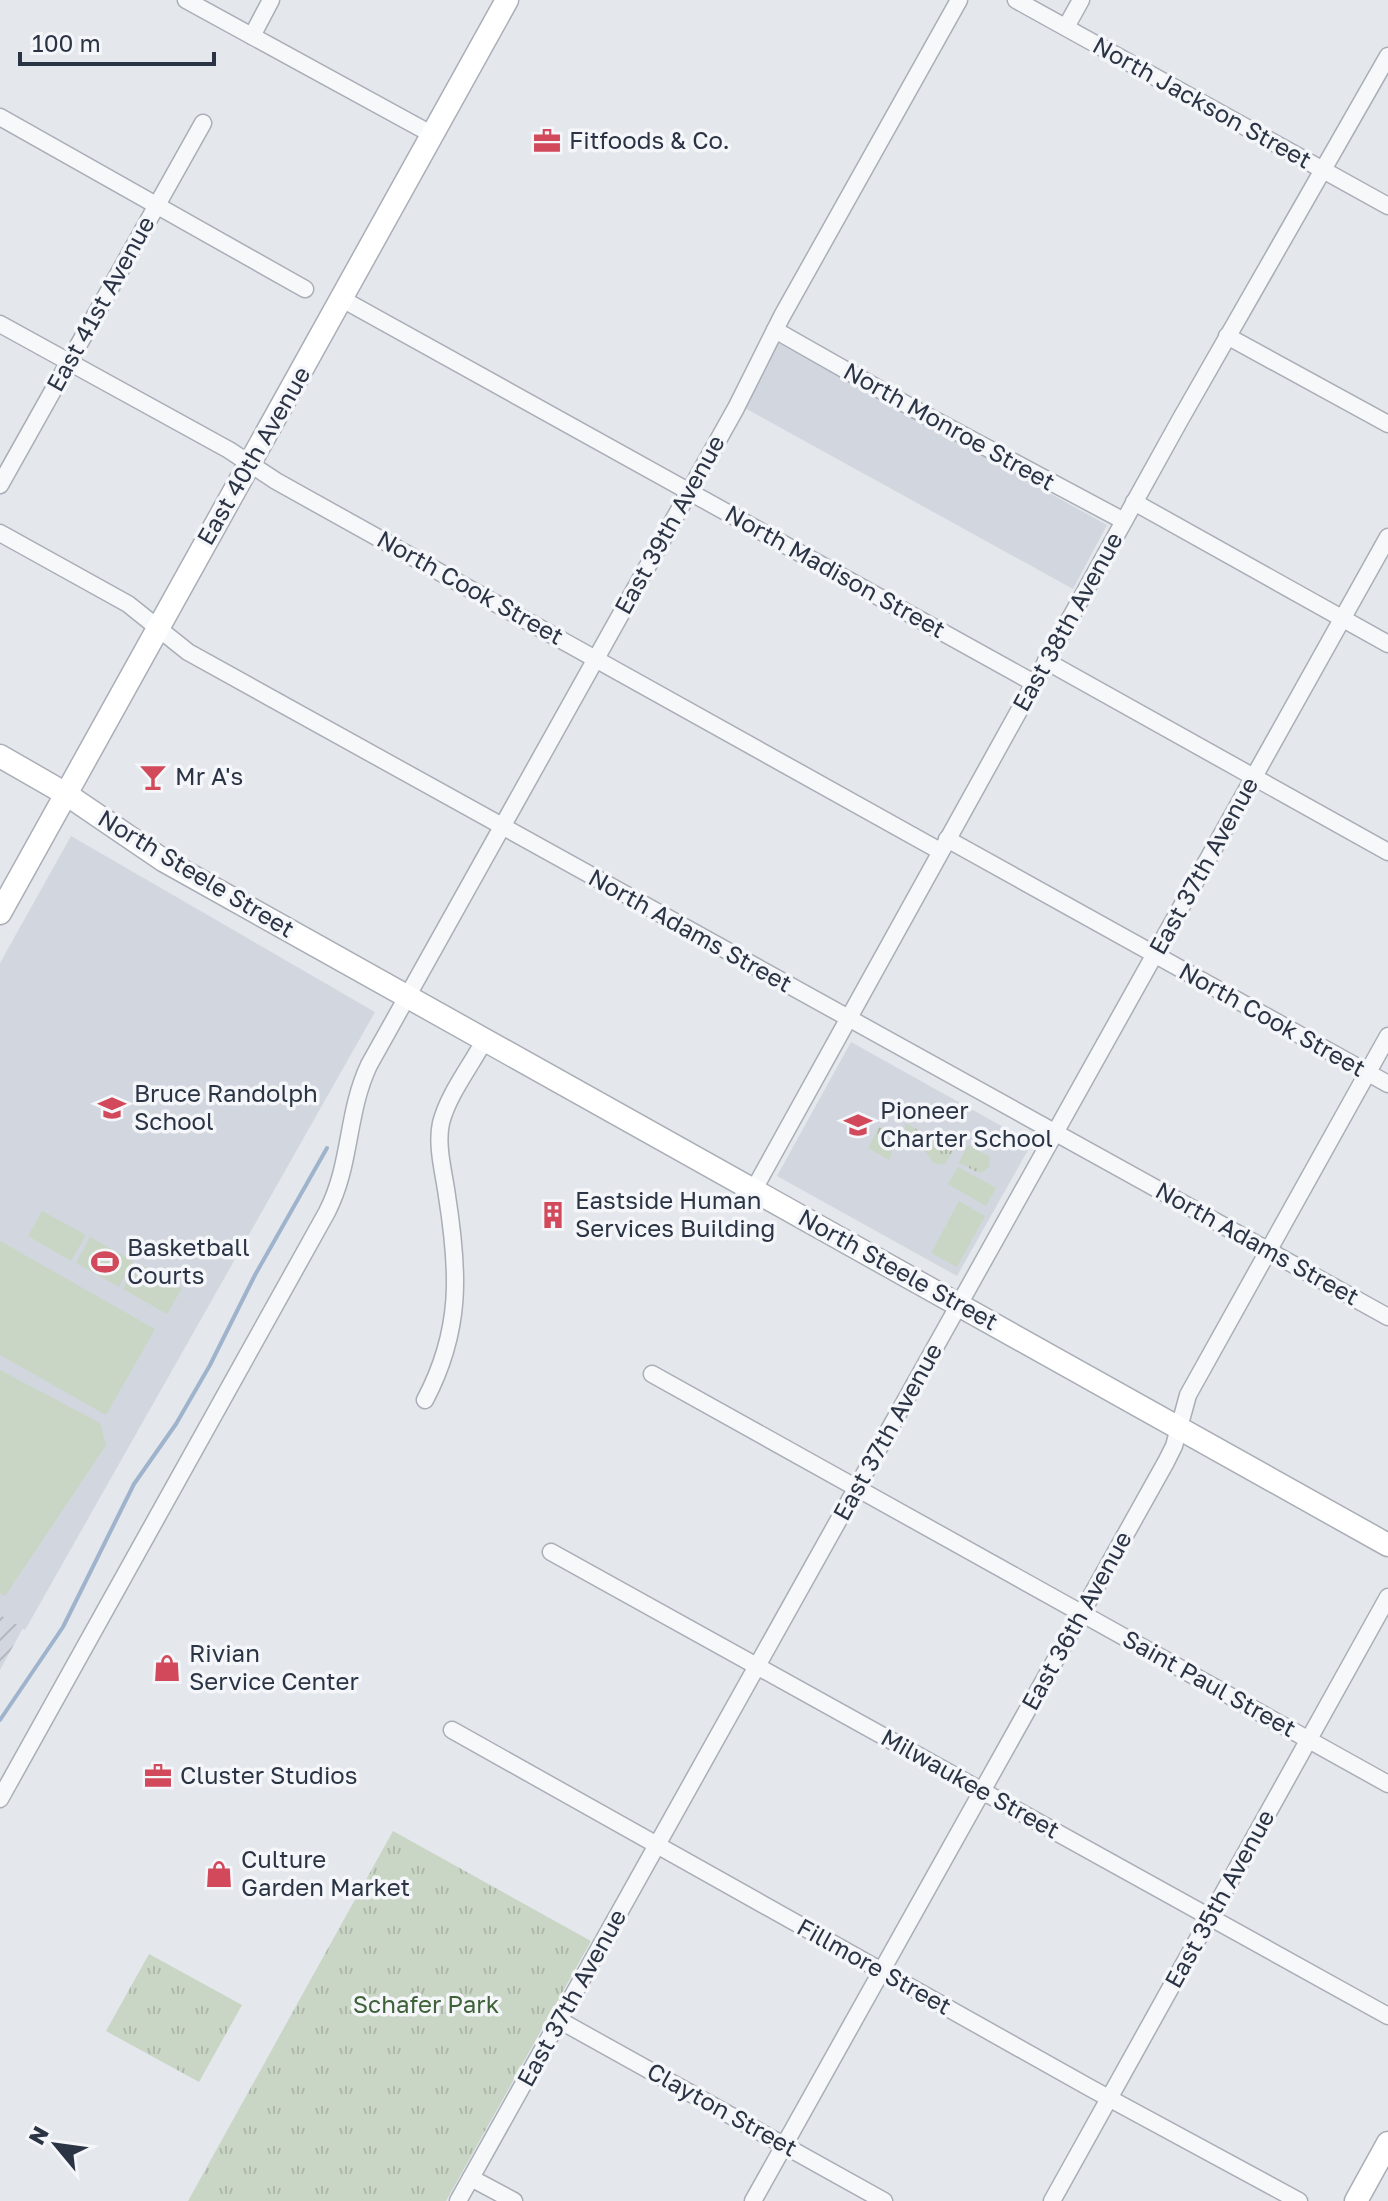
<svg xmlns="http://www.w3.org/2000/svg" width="1388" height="2201" viewBox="0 0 1388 2201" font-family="'Golos Text',sans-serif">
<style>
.built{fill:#d2d6de}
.industrial{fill:url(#industrial-furrows)}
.grass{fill:#c9d6c5}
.park{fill:url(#park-tufts)}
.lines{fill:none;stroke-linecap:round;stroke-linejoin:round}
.stream{stroke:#9fb4cc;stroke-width:4}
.street-casing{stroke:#a9aeb7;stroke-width:19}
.secondary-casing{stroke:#a9aeb7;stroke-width:25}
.street{stroke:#f7f8fa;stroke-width:16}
.secondary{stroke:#fff;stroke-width:22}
.labels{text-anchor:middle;stroke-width:7;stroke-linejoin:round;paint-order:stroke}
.street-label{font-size:24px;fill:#2b3445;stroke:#f4f6f9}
.poi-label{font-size:24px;fill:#2b3445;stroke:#f4f6f9;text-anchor:start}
.park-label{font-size:24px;fill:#3f6138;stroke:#f4f6f9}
</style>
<defs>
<pattern id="industrial-furrows" width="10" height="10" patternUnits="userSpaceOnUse" patternTransform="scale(2)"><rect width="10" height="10" fill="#d2d6de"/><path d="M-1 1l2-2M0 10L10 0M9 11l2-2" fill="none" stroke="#b4b8c0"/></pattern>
<pattern id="park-tufts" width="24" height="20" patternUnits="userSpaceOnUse" patternTransform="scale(2)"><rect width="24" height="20" fill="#c9d6c5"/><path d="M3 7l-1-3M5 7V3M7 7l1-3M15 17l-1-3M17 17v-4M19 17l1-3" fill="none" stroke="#adb8ab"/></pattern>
</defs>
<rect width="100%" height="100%" fill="#e4e7ec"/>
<g class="built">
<polygon points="778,343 1107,525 1073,589 743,407"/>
<polygon points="71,836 375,1012 25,1630 0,1616 0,963"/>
<polygon points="851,1042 1032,1143 957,1276 777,1176"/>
</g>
<polygon class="industrial" points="0,1615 23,1628 0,1670"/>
<g class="grass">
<polygon points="958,1167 996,1188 986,1206 948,1184"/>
<polygon points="959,1201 985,1216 957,1267 931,1253"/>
<polygon points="42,1211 86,1235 71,1261 28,1236"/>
<polygon points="90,1237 133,1261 119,1287 76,1263"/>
<polygon points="0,1241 155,1329 106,1415 0,1355"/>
<polygon points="138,1263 182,1288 167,1314 123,1289"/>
<polygon points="0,1370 100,1423 106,1445 5,1596 0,1593"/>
</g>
<g class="park">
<path d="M905,1123L954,1149L945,1164C930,1166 932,1159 924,1150C922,1148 919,1148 917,1146C912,1141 911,1135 905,1129Z"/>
<path d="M879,1127L885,1129C887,1143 897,1145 889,1160L868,1148Z"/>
<path d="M968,1145L990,1157L989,1167L983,1172C973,1174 968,1164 958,1164Z"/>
<polygon points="393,1831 591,1941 446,2201 188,2201"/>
<polygon points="149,1954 242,2005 199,2082 106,2031"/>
</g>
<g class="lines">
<polyline class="stream" points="0,1720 63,1627 134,1484 176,1424 210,1365 255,1275 327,1148"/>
<g class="street-casing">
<g id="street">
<polyline points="186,0 433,135"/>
<polyline points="1016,0 1388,206"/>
<polyline points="1066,27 1081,0"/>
<polyline points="252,36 271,0"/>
<polyline points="0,117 305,289"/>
<polyline points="342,299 1034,683"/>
<polyline points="0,324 229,450 276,481 940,851"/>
<polyline points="775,330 916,410 1124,521"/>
<polyline points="1227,336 1388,424"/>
<polyline points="0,485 203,123"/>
<polyline points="1134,502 1388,644"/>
<polyline points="0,533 128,604 188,652 1388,1317"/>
<polyline points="1046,661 1388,852"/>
<polyline points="947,839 1388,1084"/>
<polyline points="753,1191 1180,420 1388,56"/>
<polyline points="652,1374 1388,1784"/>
<path d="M425,1400C462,1330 459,1272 447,1196C444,1173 436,1146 441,1123C448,1095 470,1067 484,1041"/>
<polyline points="551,1552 1388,2016"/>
<polyline points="452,1730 1092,2089 1299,2201"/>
<path d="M0,1799L327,1212C352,1163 346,1114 369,1065L736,408L782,316L959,0"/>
<polyline points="559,2020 884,2201"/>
<polyline points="471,2178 514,2201"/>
<polyline points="458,2201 1388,537"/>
<polyline points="753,2201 1166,1462 1174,1446 1188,1395 1388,1036"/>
<polyline points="1052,2201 1388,1597"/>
</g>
</g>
<g class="secondary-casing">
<g id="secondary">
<polyline points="0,756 66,794 163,860 1388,1545"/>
<polyline points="0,913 507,0"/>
<polyline points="1356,2201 1388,2143"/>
</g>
</g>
<use href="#street" class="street"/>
<use href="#secondary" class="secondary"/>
</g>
<defs>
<g id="office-bare" transform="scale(2.16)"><path d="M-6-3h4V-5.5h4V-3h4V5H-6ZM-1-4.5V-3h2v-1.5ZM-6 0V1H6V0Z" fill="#d1495b" stroke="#f4f6f9" stroke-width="2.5" paint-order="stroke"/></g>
<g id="bar-bare" transform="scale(2.16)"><path d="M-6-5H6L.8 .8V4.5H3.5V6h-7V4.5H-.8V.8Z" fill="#d1495b" stroke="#f4f6f9" stroke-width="2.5" paint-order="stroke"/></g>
<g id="school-bare" transform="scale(2.16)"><path d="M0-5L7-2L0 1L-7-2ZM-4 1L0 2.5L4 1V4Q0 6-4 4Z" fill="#d1495b" stroke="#f4f6f9" stroke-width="2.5" paint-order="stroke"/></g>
<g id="building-bare" transform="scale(2.16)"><path d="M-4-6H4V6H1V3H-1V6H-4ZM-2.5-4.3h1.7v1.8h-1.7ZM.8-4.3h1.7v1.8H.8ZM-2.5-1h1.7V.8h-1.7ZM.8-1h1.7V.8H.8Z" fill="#d1495b" stroke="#f4f6f9" stroke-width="2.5" paint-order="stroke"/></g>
<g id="stadium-bare" transform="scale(2.16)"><path d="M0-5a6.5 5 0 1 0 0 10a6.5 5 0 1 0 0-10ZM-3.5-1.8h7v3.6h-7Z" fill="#d1495b" stroke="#f4f6f9" stroke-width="2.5" paint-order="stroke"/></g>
<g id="shop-bare" transform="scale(2.16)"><path d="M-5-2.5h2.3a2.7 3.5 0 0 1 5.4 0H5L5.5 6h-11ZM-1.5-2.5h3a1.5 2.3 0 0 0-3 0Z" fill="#d1495b" stroke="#f4f6f9" stroke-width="2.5" paint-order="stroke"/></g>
</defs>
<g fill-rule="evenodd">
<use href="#office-bare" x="547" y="141"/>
<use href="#bar-bare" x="153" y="777"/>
<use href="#school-bare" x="112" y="1108"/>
<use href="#school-bare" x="858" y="1125"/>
<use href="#building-bare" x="553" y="1215"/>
<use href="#stadium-bare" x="105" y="1262"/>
<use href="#shop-bare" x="167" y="1668"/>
<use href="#office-bare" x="158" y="1776"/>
<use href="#shop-bare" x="219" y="1874"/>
</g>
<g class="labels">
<g class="street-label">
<text transform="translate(1202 103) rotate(29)" y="8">North Jackson Street</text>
<text transform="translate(101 304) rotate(-61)" y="8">East 41st Avenue</text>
<text transform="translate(949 427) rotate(29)" y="8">North Monroe Street</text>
<text transform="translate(254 456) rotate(-60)" y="8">East 40th Avenue</text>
<text transform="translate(670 525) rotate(-61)" y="8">East 39th Avenue</text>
<text transform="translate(835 572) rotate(29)" y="8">North Madison Street</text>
<text transform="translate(470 588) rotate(29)" y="8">North Cook Street</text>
<text transform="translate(1068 622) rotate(-61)" y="8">East 38th Avenue</text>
<text transform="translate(1204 866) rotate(-61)" y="8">East 37th Avenue</text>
<text transform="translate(196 874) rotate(31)" y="8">North Steele Street</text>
<text transform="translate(690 931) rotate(29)" y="8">North Adams Street</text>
<text transform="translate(1272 1020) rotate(29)" y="8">North Cook Street</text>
<text transform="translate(1257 1244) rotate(29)" y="8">North Adams Street</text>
<text transform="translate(898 1270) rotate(29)" y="8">North Steele Street</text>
<text transform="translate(888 1432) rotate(-61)" y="8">East 37th Avenue</text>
<text transform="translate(1077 1621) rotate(-61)" y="8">East 36th Avenue</text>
<text transform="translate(1209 1684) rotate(29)" y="8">Saint Paul Street</text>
<text transform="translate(970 1784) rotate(29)" y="8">Milwaukee Street</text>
<text transform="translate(1220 1899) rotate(-61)" y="8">East 35th Avenue</text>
<text transform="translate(874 1967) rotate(29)" y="8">Fillmore Street</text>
<text transform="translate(572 1998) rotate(-61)" y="8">East 37th Avenue</text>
<text transform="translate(722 2110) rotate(29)" y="8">Clayton Street</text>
</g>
<g class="poi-label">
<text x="569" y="149">Fitfoods &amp; Co.</text>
<text x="175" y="785">Mr A's</text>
<text x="134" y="1102">Bruce Randolph<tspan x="134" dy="28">School</tspan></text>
<text x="880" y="1119">Pioneer<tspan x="880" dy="28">Charter School</tspan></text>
<text x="575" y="1209">Eastside Human<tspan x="575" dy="28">Services Building</tspan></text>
<text x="127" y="1256">Basketball<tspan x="127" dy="28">Courts</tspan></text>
<text x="189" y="1662">Rivian<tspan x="189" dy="28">Service Center</tspan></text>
<text x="180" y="1784">Cluster Studios</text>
<text x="241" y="1868">Culture<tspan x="241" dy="28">Garden Market</tspan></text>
</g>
<g class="park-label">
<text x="426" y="2013">Schafer Park</text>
</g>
</g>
<g transform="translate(56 2145) rotate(299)" stroke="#f4f6f9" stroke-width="6" paint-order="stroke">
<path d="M0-6L14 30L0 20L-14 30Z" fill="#2b3445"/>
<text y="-12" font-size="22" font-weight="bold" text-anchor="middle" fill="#2b3445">N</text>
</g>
<path d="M20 52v12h194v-12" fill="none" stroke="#2b3445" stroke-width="4"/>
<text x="32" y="52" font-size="24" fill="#2b3445" stroke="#f4f6f9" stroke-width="6" paint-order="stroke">100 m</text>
</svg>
